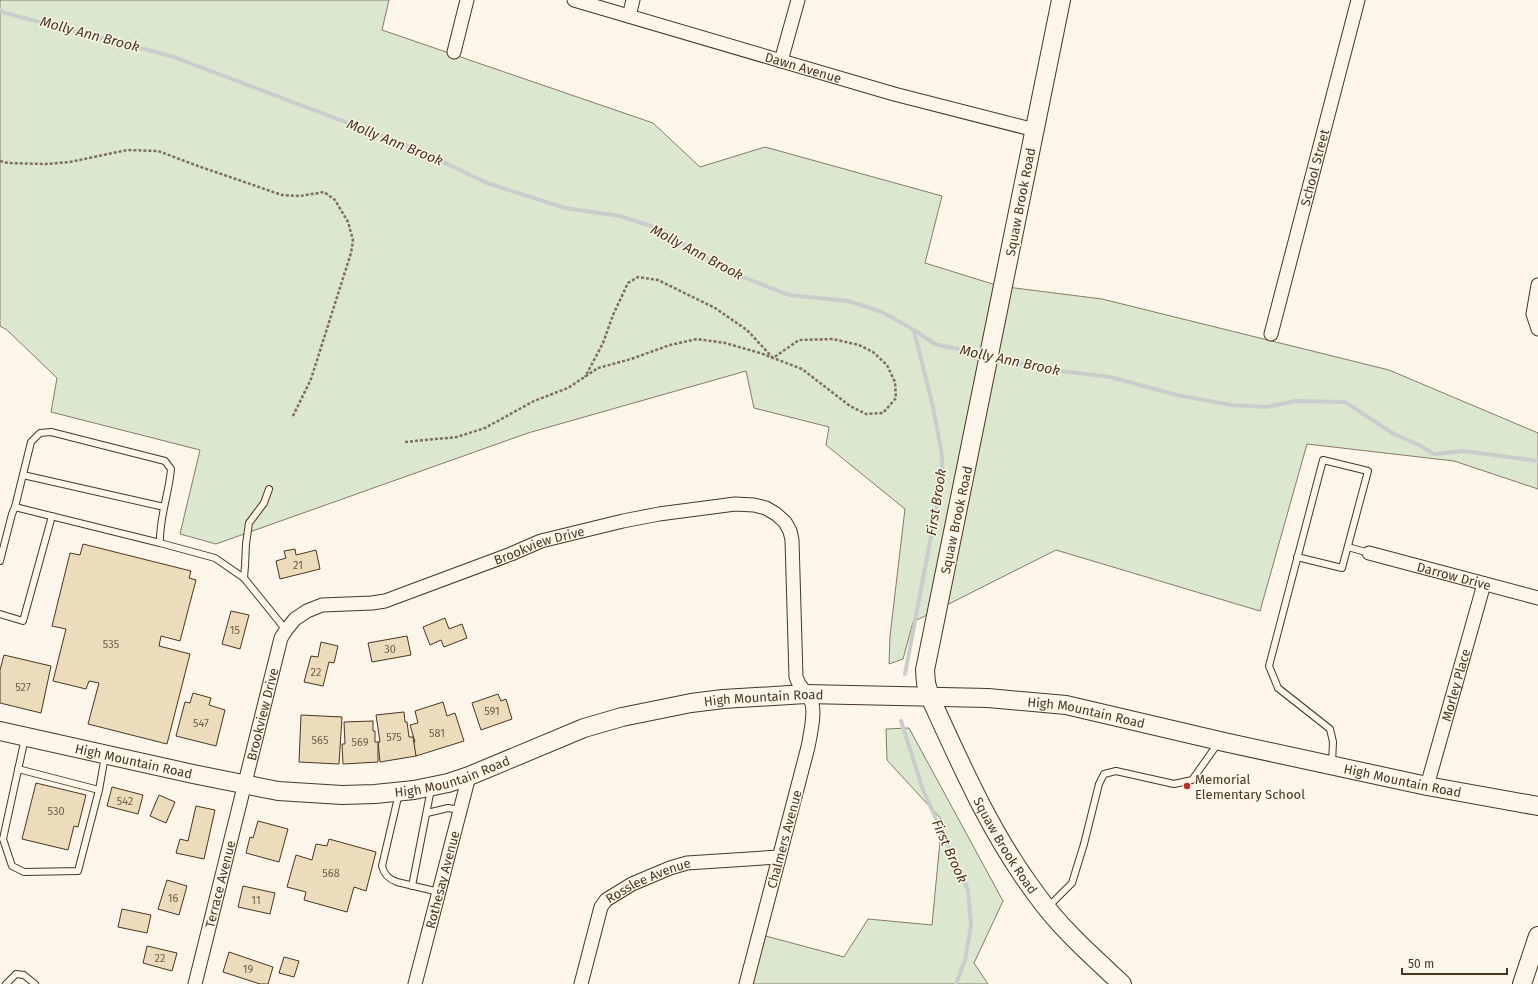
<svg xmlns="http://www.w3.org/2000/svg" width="1538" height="984" viewBox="0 0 1538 984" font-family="'Fira Sans',sans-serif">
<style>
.green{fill:#dce7d0;stroke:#887966}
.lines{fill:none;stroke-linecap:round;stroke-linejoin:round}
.stream{stroke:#c9cecd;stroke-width:4}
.building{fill:#ecdcbc;stroke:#4a3520}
.lane-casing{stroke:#4a3520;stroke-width:8}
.street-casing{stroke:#4a3520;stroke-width:15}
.secondary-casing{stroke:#4a3520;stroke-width:20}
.path{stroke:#7f6f5c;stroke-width:2.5;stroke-dasharray:3 2;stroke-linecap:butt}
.lane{stroke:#fbf6e9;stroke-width:6}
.street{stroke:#fbf6e9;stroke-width:13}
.secondary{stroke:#fbf6e9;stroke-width:18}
.poi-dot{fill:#c62828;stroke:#fbf6e9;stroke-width:1.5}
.labels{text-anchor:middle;stroke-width:3;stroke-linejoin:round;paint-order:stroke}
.number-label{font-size:11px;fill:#725f47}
.street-label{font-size:13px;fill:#4a3520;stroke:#fbf6e9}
.poi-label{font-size:13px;fill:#4a3520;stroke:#fbf6e9;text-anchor:start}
.water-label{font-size:14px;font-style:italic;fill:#4a3520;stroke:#fbf6e9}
</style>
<rect width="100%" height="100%" fill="#fbf6e9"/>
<g class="green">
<polygon points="0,0 389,0 382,30 653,123 700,167 765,147 942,196 925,263 999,286 1102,299 1389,370 1538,433 1538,489 1454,461 1307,444 1260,611 1056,550 913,622 903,659 889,664 890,636 905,509 826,445 829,427 754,408 746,371 528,433 216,544 180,534 200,450 51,412 57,378 7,330 0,326"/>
<polygon points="909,728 1003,901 974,963 988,984 746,984 762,935 844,957 868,919 932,925 942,820 887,760 886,729"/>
</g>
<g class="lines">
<g class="stream">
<polyline points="0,10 5,13 171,56 414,148 487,183 565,208 620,216 660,229 727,271 789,295 848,301 882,312 909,327 935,344 984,355"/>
<polyline points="992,357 1053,370 1110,377 1177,395 1231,405 1267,407 1295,401 1345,402 1394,434 1419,445 1434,454 1464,451 1538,461"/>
<polyline points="905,674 942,478 942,455 933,407 914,331"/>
<polyline points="901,721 923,790 968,890 971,926 965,960 956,984"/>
</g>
</g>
<g class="building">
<polygon points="83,544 191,571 189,578 196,580 180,641 161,636 159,646 190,654 167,744 88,724 99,683 89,681 86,689 53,681 66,629 52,626 70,553 80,555"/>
<polygon points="295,549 296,555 316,550 320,569 280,579 276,561 286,558 284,551"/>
<polygon points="231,611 249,615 240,649 222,644"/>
<polygon points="445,618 449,629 462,624 467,638 444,647 441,640 430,645 423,627"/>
<polygon points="407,636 411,655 372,662 368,643"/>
<polygon points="321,642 338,646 334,663 329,662 323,686 304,682 311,656 318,657"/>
<polygon points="4,655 51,666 41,713 0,703 0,670"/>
<polygon points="193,693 211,698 209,705 225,710 216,746 176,736 185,702 190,703"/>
<polygon points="498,694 501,701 506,699 512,719 481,730 472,703"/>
<polygon points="443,702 447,716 455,713 464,741 416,756 413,743 415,742 410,725 418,723 415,711"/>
<polygon points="404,712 405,722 407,722 409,737 413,737 416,756 380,762 378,742 380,742 376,715"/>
<polygon points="301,715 342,717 339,764 299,762"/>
<polygon points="373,721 373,731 375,731 375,742 378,742 378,762 343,764 342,744 345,744 344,722"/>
<polygon points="36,783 86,795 78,827 74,826 68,850 22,839"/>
<polygon points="112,787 143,795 138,814 107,806"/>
<polygon points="159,795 175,802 166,823 150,816"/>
<polygon points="196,806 215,810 204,859 176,853 180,839 188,841"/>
<polygon points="258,821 288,829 279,862 246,853 250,837 253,838"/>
<polygon points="329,839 376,852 366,891 354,887 347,912 304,900 306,892 287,887 296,855 312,860 316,844 327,846"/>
<polygon points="167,880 187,886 179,915 158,909"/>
<polygon points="243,886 275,893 270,914 238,907"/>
<polygon points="122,909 151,915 147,933 118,927"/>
<polygon points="147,946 177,953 172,971 143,963"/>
<polygon points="229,952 273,967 268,984 260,984 223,972"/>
<polygon points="284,957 299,961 294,977 279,973"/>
</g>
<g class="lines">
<g class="lane-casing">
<g id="lane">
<polyline points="23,475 164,507"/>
<path d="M160,543C159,518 169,494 171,469L165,461L51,432L40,433L31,442L15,507L160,543L215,558L244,578L286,630"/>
<polyline points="1348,547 1369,553"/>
<polyline points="1297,557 1342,568 1368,471 1323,460 1269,666 1278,688 1330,729 1333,742 1332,763"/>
<polyline points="0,561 12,514 15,507"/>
<polyline points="244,578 245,566 246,544 249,523 264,503 269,489"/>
<polyline points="0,614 23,621 52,516"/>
<polyline points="25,738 3,839 12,866 24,872 78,871 99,790 105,756"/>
<polyline points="18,769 99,790"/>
<path d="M399,793L382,866C384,875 389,879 397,882L439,892"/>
<polyline points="427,813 448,808 460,810"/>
<polyline points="412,886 431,789"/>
<polyline points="1048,907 1072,883 1084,844 1099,784 1104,774 1116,771 1174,784 1192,780 1219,742"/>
<polyline points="6,984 16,974 24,975 35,984"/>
</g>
</g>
<g class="street-casing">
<g id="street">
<path id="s1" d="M574,0L894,94L1035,130"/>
<polyline points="629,16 633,0"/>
<polyline points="454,52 467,0"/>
<polyline points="781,61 798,0"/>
<polyline points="1538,285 1533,314 1538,329"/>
<path id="s2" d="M1271,334L1358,0"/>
<path id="s3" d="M1369,553L1538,598"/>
<path id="s4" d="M1427,786L1484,584"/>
<path id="s5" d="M195,984L281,638L286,630L295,619L307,611L322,605L372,603L385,601L511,554L541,541L623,521L659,514L735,504L754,505L766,508L776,514L785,522L790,531L792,540L796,677C800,689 806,691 811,701C816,711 810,736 808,747L746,984"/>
<path id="s6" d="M415,984L469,776"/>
<path id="s7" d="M581,984L601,907L606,900L632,884L670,868L687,863L779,857"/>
</g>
</g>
<g class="secondary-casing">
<g id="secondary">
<path id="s8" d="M1061,0L925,670L926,683L930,697C961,765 991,834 1036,894C1060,928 1092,956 1122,984"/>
<path id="s9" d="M0,731L193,774L278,791L342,795L375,794L414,790L448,783L469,776L584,728L622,717L691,703L723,699L806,694L988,698L1066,705L1224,742L1427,786L1538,806"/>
<polyline points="1522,984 1538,936"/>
</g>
</g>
<g class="path">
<polyline points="0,161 8,163 46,164 70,162 127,150 158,151 198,166 282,195 300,196 324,192 335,200 348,222 353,240 351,253 311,379 292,418"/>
<polyline points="405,442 457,437 485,428 534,401 568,388 598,368 631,359 670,345 697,339 725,343 760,353 802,369 850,406 866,414 883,413 896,398 895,382 887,365 873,352 859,345 833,339 799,340 773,358 747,330 715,308 658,280 638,277 628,283 613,315 603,343 585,377"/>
</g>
<use href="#lane" class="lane"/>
<use href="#street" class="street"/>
<use href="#secondary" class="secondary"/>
</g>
<circle class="poi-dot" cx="1187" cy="786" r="4"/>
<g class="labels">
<g class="number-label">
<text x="298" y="569">21</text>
<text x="235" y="634">15</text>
<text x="111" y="648">535</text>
<text x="390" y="653">30</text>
<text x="316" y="676">22</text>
<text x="23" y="691">527</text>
<text x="492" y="715">591</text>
<text x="201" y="727">547</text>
<text x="437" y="737">581</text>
<text x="394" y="741">575</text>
<text x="320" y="744">565</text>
<text x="360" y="746">569</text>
<text x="125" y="805">542</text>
<text x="56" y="815">530</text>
<text x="331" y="877">568</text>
<text x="173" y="902">16</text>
<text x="256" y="904">11</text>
<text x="160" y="962">22</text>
<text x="248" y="973">19</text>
</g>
<g class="street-label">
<text dy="5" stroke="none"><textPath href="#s1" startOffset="239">Dawn Avenue</textPath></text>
<text dy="5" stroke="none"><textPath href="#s2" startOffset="172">School Street</textPath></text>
<text transform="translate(1020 202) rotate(-79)" y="5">Squaw Brook Road</text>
<text transform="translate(956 520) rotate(-78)" y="5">Squaw Brook Road</text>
<text dy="5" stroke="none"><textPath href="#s5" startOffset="638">Brookview Drive</textPath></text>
<text dy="5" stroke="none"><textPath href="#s3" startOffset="88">Darrow Drive</textPath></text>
<text dy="5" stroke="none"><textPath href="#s4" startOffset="105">Morley Place</textPath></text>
<text dy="5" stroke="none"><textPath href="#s9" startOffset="785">High Mountain Road</textPath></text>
<text dy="5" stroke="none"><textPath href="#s9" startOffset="1109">High Mountain Road</textPath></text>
<text dy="5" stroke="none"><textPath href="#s5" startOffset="278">Brookview Drive</textPath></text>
<text dy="5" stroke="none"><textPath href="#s9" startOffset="137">High Mountain Road</textPath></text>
<text dy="5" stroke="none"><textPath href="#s9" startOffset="461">High Mountain Road</textPath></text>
<text dy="5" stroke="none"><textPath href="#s9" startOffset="1433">High Mountain Road</textPath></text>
<text transform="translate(784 839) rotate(-75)" y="5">Chalmers Avenue</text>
<text dy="5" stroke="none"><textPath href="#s8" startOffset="878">Squaw Brook Road</textPath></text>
<text dy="5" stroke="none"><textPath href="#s6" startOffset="108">Rothesay Avenue</textPath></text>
<text dy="5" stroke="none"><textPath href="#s5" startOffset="103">Terrace Avenue</textPath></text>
<text dy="5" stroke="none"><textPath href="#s7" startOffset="135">Rosslee Avenue</textPath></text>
</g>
<g class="poi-label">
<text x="1195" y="784">Memorial<tspan x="1195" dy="15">Elementary School</tspan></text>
</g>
<g class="water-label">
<text transform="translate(90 34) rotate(15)" y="5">Molly Ann Brook</text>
<text transform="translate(395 142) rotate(22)" y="5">Molly Ann Brook</text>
<text transform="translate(697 252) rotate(28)" y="5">Molly Ann Brook</text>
<text transform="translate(1010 360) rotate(12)" y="5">Molly Ann Brook</text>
<text transform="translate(936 502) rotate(-81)" y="5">First Brook</text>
<text transform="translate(950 851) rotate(66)" y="5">First Brook</text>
</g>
</g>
<path d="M1402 968v6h105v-6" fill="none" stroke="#4a3520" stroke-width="2"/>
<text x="1408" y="968" font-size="12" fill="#4a3520" stroke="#fbf6e9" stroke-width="3" paint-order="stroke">50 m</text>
</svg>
